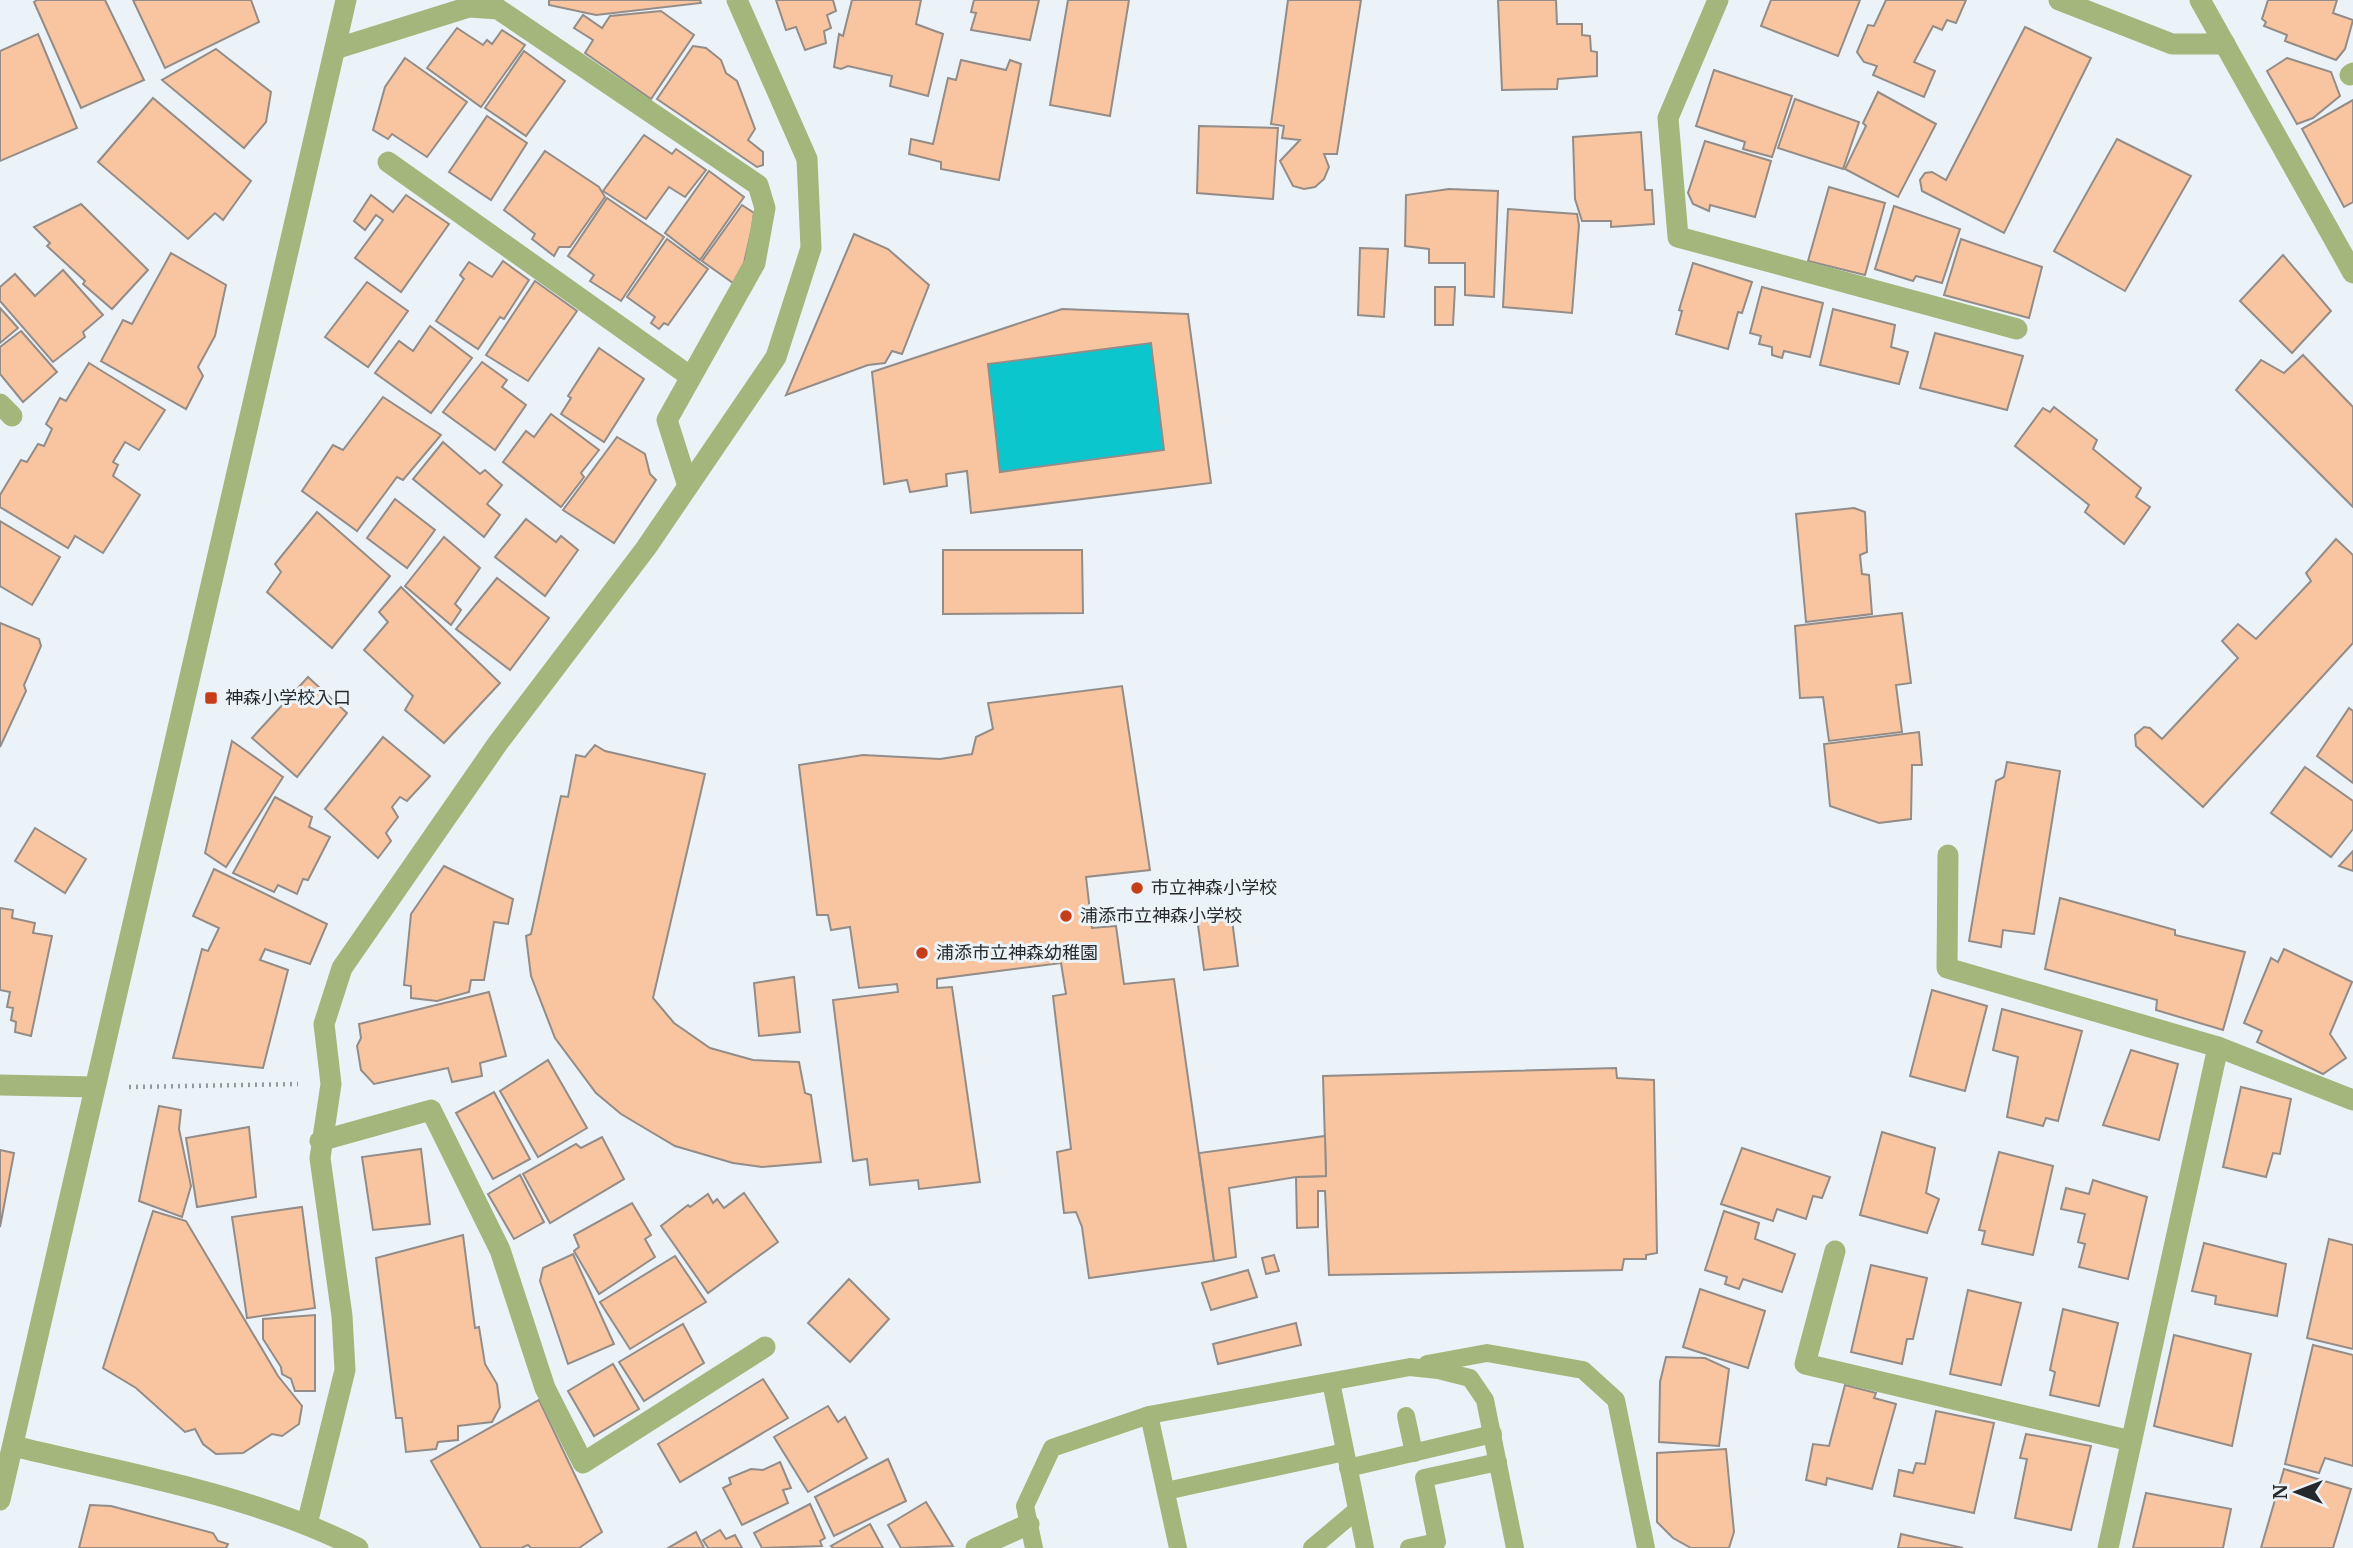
<svg xmlns="http://www.w3.org/2000/svg" width="2353" height="1548" viewBox="0 0 2353 1548" font-family="Merriweather,'Noto Sans JP',serif">
<style>
.water{fill:#0cc6ce}
.building{fill:#f8c5a0;stroke:#938c88;stroke-width:2;fill-rule:evenodd}
.lines{fill:none;stroke-linecap:round;stroke-linejoin:round}
.path{stroke:#93989c;stroke-width:4.5;stroke-dasharray:2 5;stroke-linecap:butt}
.service{stroke:#a3b77c;stroke-width:18}
.minor{stroke:#a3b77c;stroke-width:21}
.tertiary{stroke:#a3b77c;stroke-width:21}
.poi-dot{fill:#c63d19;stroke:#ecf3f8;stroke-width:2.5}
.labels{text-anchor:middle;stroke-width:6;stroke-linejoin:round;paint-order:stroke}
.poi-label{font-size:18px;fill:#26292b;stroke:#ecf3f8;text-anchor:start}
</style>
<rect width="100%" height="100%" fill="#ecf3f8"/>
<polygon class="water" points="1151,343 1164,450 1000,472 988,364"/>
<g class="building">
<polygon points="37,0 105,0 144,80 81,108 34,2"/>
<polygon points="133,0 251,0 259,22 165,68"/>
<polygon points="549,0 700,0 701,3 596,15 549,5"/>
<polygon points="776,0 833,0 836,11 827,15 831,28 824,31 826,43 805,50 796,27 786,30"/>
<polygon points="852,0 921,0 916,24 943,34 928,96 890,86 892,76 848,66 841,69 834,67 839,34 843,36"/>
<polygon points="974,0 1039,0 1030,40 971,30 976,13 971,12"/>
<polygon points="1068,0 1129,0 1110,116 1050,105"/>
<polygon points="1288,0 1361,0 1337,154 1324,154 1329,167 1324,179 1315,187 1304,189 1293,186 1280,161 1300,140 1282,138 1284,126 1271,124"/>
<polygon points="1498,0 1556,0 1557,24 1582,24 1582,35 1590,36 1591,51 1597,52 1597,76 1558,79 1557,89 1502,90"/>
<polygon points="1771,0 1860,0 1838,56 1761,26"/>
<polygon points="1886,0 1966,0 1956,23 1947,20 1942,30 1933,26 1914,62 1935,71 1924,97 1873,75 1877,66 1864,62 1857,52 1868,25 1874,26"/>
<polygon points="2268,0 2337,0 2333,13 2353,20 2345,49 2336,60 2285,41 2287,35 2264,26 2266,22 2262,19"/>
<polygon points="661,11 694,35 651,99 585,53 593,40 574,28 583,15 602,28 610,16"/>
<polygon points="2025,27 2091,58 2004,233 1922,191 1920,180 1925,173 1932,172 1946,180"/>
<polygon points="457,28 483,45 487,40 492,44 502,30 525,45 481,107 427,68"/>
<polygon points="38,34 77,128 0,161 0,51"/>
<polygon points="693,46 706,48 721,60 726,73 737,81 755,129 748,140 763,152 763,165 757,167 657,99"/>
<polygon points="216,49 271,92 266,122 244,148 162,80"/>
<polygon points="524,51 565,81 526,136 485,108"/>
<polygon points="405,58 467,102 427,157 392,134 388,139 373,130 385,87"/>
<polygon points="2287,58 2331,72 2340,96 2313,118 2297,124 2267,71"/>
<polygon points="961,60 1006,70 1010,60 1021,64 999,180 941,169 941,162 909,154 911,139 933,144 948,78 956,80"/>
<polygon points="1714,70 1792,96 1772,157 1743,149 1745,142 1696,126"/>
<polygon points="1878,92 1936,124 1898,197 1845,169 1866,126 1863,123"/>
<polygon points="153,98 251,181 223,220 215,213 188,239 98,162"/>
<polygon points="1795,99 1859,122 1843,169 1778,148"/>
<polygon points="2353,100 2353,202 2344,207 2302,129"/>
<polygon points="487,116 527,143 491,200 449,172"/>
<polygon points="1199,126 1278,128 1273,199 1197,193"/>
<polygon points="1641,132 1645,190 1652,190 1654,224 1611,227 1611,221 1582,221 1575,199 1573,137"/>
<polygon points="644,135 672,154 676,149 706,170 685,197 669,187 646,219 603,191"/>
<polygon points="2117,139 2191,176 2125,291 2054,251"/>
<polygon points="1705,141 1771,161 1755,217 1710,205 1709,211 1693,204 1688,193"/>
<polygon points="545,151 599,187 605,197 570,247 559,247 554,256 532,239 535,234 504,210"/>
<polygon points="709,171 744,197 700,260 665,233"/>
<polygon points="1829,187 1885,203 1865,275 1808,261"/>
<polygon points="1449,189 1498,191 1494,297 1465,295 1465,263 1429,263 1429,249 1405,246 1406,195"/>
<polygon points="371,195 393,212 406,195 449,224 401,292 355,258 383,220 376,215 365,230 354,221"/>
<polygon points="607,198 664,237 621,301 590,281 594,275 568,256"/>
<polygon points="81,204 148,270 112,309 83,284 85,281 47,246 50,243 34,227"/>
<polygon points="742,205 754,213 752,228 744,263 733,283 702,261"/>
<polygon points="1894,206 1960,229 1942,283 1916,276 1913,281 1875,269"/>
<polygon points="1508,209 1577,214 1579,225 1572,313 1503,307"/>
<polygon points="854,234 888,249 929,285 902,354 892,351 885,363 868,365 786,395"/>
<polygon points="667,239 708,269 668,325 664,323 659,329 651,323 655,317 627,297"/>
<polygon points="1961,239 2042,267 2029,318 1944,295"/>
<polygon points="1360,248 1388,249 1384,317 1358,315"/>
<polygon points="171,253 226,285 215,336 198,367 203,376 186,409 101,361 123,320 132,324"/>
<polygon points="2283,255 2331,311 2292,353 2240,301"/>
<polygon points="503,261 529,280 504,319 500,317 478,349 436,321 464,279 460,275 469,262 492,277"/>
<polygon points="1693,263 1752,282 1742,313 1738,312 1728,349 1676,334 1682,311 1679,310"/>
<polygon points="63,270 103,315 83,332 85,337 53,362 0,301 0,287 15,274 35,296"/>
<polygon points="535,281 577,311 528,381 486,355"/>
<polygon points="367,282 408,311 368,367 325,337"/>
<polygon points="1435,287 1455,287 1453,325 1435,325"/>
<polygon points="1762,287 1823,303 1810,357 1784,351 1782,358 1772,355 1772,347 1759,344 1761,336 1750,333"/>
<polygon points="0,308 18,328 0,343"/>
<path d="M1062,309L1188,314L1211,483L971,513L967,471L946,474L947,486L910,492L907,480L884,484L872,372ZM1151,343L1164,450L1000,472L988,364Z"/>
<polygon points="1833,309 1895,325 1891,347 1908,352 1899,384 1820,365"/>
<polygon points="430,326 472,358 431,413 375,373 399,341 413,351"/>
<polygon points="21,331 57,372 23,402 0,374 0,347"/>
<polygon points="1935,333 2023,356 2007,410 1920,388"/>
<polygon points="599,348 644,379 604,442 561,414 571,398 568,396"/>
<polygon points="2303,355 2353,407 2353,507 2236,390 2261,360 2284,373"/>
<polygon points="482,362 507,380 502,387 526,405 495,450 443,412"/>
<polygon points="89,363 165,410 139,450 125,442 113,462 118,465 113,476 140,495 103,553 75,536 68,548 0,507 0,495 21,460 27,462 38,444 44,446 52,429 46,424 60,398 66,401"/>
<polygon points="383,397 441,435 403,480 397,477 357,531 302,491 333,445 343,450"/>
<polygon points="2054,407 2097,440 2093,449 2141,488 2136,497 2150,507 2124,544 2085,512 2089,505 2015,446 2043,408 2050,412"/>
<polygon points="551,414 599,450 581,473 584,477 561,507 503,462 526,431 534,437"/>
<polygon points="617,437 645,454 650,474 656,480 614,543 563,510"/>
<polygon points="443,442 480,474 485,470 502,485 487,504 500,515 484,537 413,479"/>
<polygon points="395,499 435,530 407,568 367,538"/>
<polygon points="1854,508 1865,512 1867,552 1860,555 1862,574 1869,575 1872,614 1806,622 1796,514"/>
<polygon points="317,512 390,576 332,648 267,592 281,572 275,564"/>
<polygon points="526,519 556,542 561,536 578,550 545,596 495,557"/>
<polygon points="0,521 60,557 32,605 0,586"/>
<polygon points="444,537 480,568 455,604 461,610 451,625 405,586"/>
<polygon points="2336,539 2353,555 2353,643 2203,807 2136,746 2135,735 2144,727 2150,728 2162,739 2238,658 2222,641 2238,624 2256,639 2311,581 2306,573"/>
<polygon points="943,550 1082,550 1083,613 943,614"/>
<polygon points="497,578 549,618 510,670 456,629"/>
<polygon points="401,587 500,683 444,743 405,710 413,696 364,650 388,622 379,612"/>
<polygon points="1902,613 1911,683 1896,685 1902,732 1829,741 1823,697 1800,698 1795,626"/>
<polygon points="0,623 39,639 41,646 24,685 26,691 0,747"/>
<polygon points="308,677 347,713 297,777 252,738"/>
<polygon points="1122,686 1150,870 1086,877 1092,928 1116,926 1124,984 1174,979 1214,1261 1089,1278 1082,1227 1076,1212 1064,1213 1057,1152 1071,1149 1053,996 1066,994 1061,963 937,979 937,988 952,987 980,1182 919,1189 918,1180 870,1185 867,1159 853,1161 833,1000 898,992 897,984 859,988 850,927 831,930 828,915 817,915 799,765 863,755 940,759 972,754 976,737 993,729 988,703"/>
<polygon points="2349,708 2353,711 2353,783 2317,756"/>
<polygon points="1919,732 1922,765 1912,765 1911,819 1879,823 1830,806 1824,744"/>
<polygon points="383,737 430,776 407,801 400,797 392,807 398,817 386,833 391,841 378,858 325,809"/>
<polygon points="232,741 283,777 226,867 205,853"/>
<polygon points="595,745 605,751 705,774 653,998 674,1023 710,1048 753,1060 799,1062 805,1093 811,1095 821,1162 762,1167 733,1163 675,1146 621,1114 596,1093 555,1038 531,976 526,936 531,934 561,796 568,797 576,755 585,757"/>
<polygon points="2007,762 2060,771 2034,934 2003,930 2001,947 1969,941 1996,781 2004,777"/>
<polygon points="2305,767 2353,801 2353,829 2331,857 2271,813"/>
<polygon points="275,797 312,817 309,827 330,837 308,880 303,879 297,894 278,885 274,892 233,873"/>
<polygon points="35,828 86,859 65,893 15,861"/>
<polygon points="2353,851 2353,871 2339,866"/>
<polygon points="444,866 513,899 508,924 494,922 484,980 471,980 469,992 437,1001 411,998 411,986 404,985 411,914"/>
<polygon points="214,869 327,924 310,964 265,949 260,960 288,970 263,1068 173,1058 202,949 208,951 219,928 193,916"/>
<polygon points="2060,898 2175,930 2175,935 2245,952 2223,1030 2156,1010 2157,1000 2045,969"/>
<polygon points="0,908 13,910 12,918 35,923 33,933 52,936 31,1036 15,1032 16,1022 11,1020 13,1008 7,1007 10,992 0,990"/>
<polygon points="1231,912 1238,966 1204,970 1197,918"/>
<polygon points="2284,949 2352,982 2330,1034 2346,1058 2323,1074 2257,1042 2262,1031 2244,1023 2271,958 2278,962"/>
<polygon points="794,977 800,1032 759,1036 754,983"/>
<polygon points="1932,990 1987,1006 1965,1091 1910,1076"/>
<polygon points="489,992 506,1056 480,1063 482,1076 452,1082 448,1068 374,1084 361,1070 357,1046 361,1038 359,1024"/>
<polygon points="2002,1009 2082,1031 2058,1121 2046,1118 2043,1126 2007,1117 2018,1057 1993,1050"/>
<polygon points="2131,1050 2178,1064 2159,1140 2103,1125"/>
<polygon points="548,1060 587,1128 538,1157 500,1091"/>
<polygon points="1616,1068 1617,1078 1654,1080 1657,1253 1646,1255 1646,1259 1624,1259 1622,1270 1329,1275 1325,1191 1318,1191 1318,1227 1297,1228 1296,1177 1326,1176 1323,1076"/>
<polygon points="2241,1087 2291,1099 2280,1154 2273,1153 2266,1177 2223,1167"/>
<polygon points="494,1092 530,1159 493,1179 456,1113"/>
<polygon points="159,1106 181,1110 179,1129 191,1186 182,1217 139,1201"/>
<polygon points="249,1127 256,1197 197,1207 186,1138"/>
<polygon points="1882,1132 1935,1148 1926,1193 1939,1199 1927,1233 1860,1215"/>
<polygon points="1325,1136 1326,1176 1296,1177 1229,1188 1236,1257 1214,1261 1199,1153"/>
<polygon points="602,1137 624,1179 550,1223 523,1174 576,1144 581,1148"/>
<polygon points="1742,1148 1830,1177 1822,1198 1813,1196 1806,1219 1777,1209 1773,1221 1721,1204"/>
<polygon points="421,1149 430,1224 373,1230 362,1157"/>
<polygon points="0,1150 14,1153 0,1227"/>
<polygon points="1999,1152 2053,1166 2033,1255 1982,1244 1985,1231 1979,1230"/>
<polygon points="520,1175 544,1222 514,1239 488,1194"/>
<polygon points="2093,1180 2147,1197 2128,1279 2079,1267 2085,1244 2078,1242 2085,1214 2061,1209 2066,1188 2089,1194"/>
<polygon points="744,1193 778,1242 708,1293 661,1226 688,1205 690,1207 708,1194 713,1203 717,1199 724,1208"/>
<polygon points="632,1203 651,1235 645,1239 655,1257 599,1294 574,1251 579,1247 574,1235"/>
<polygon points="302,1207 315,1308 247,1318 232,1217"/>
<polygon points="153,1211 186,1221 278,1376 302,1406 299,1424 282,1436 272,1434 243,1453 216,1454 203,1444 195,1429 185,1432 136,1388 103,1368"/>
<polygon points="1724,1211 1759,1223 1755,1239 1795,1254 1782,1292 1743,1279 1739,1289 1725,1284 1727,1277 1705,1270"/>
<polygon points="463,1235 475,1328 479,1327 485,1364 497,1384 500,1407 492,1422 458,1426 458,1440 438,1442 436,1449 406,1452 402,1418 396,1418 376,1258"/>
<polygon points="2329,1239 2353,1245 2353,1349 2307,1338"/>
<polygon points="2204,1243 2286,1264 2277,1316 2215,1304 2216,1296 2192,1291"/>
<polygon points="573,1254 614,1344 568,1364 540,1281 543,1268"/>
<polygon points="1274,1255 1279,1271 1266,1274 1262,1258"/>
<polygon points="675,1256 706,1302 630,1349 600,1302"/>
<polygon points="1871,1265 1927,1278 1913,1339 1907,1339 1902,1364 1851,1352"/>
<polygon points="1248,1270 1257,1297 1211,1310 1202,1283"/>
<polygon points="849,1279 889,1319 850,1362 808,1323"/>
<polygon points="1700,1289 1765,1311 1748,1368 1683,1347"/>
<polygon points="1968,1290 2021,1303 2001,1385 1950,1374"/>
<polygon points="2063,1309 2118,1323 2099,1406 2050,1395 2055,1372 2050,1370"/>
<polygon points="315,1315 315,1391 295,1391 291,1379 282,1374 281,1367 263,1339 263,1319"/>
<polygon points="1296,1323 1301,1345 1218,1364 1213,1344"/>
<polygon points="683,1324 704,1363 644,1401 619,1362"/>
<polygon points="2174,1335 2251,1354 2232,1446 2154,1426"/>
<polygon points="2313,1345 2353,1355 2353,1466 2325,1458 2319,1473 2285,1464"/>
<polygon points="1666,1357 1705,1358 1729,1369 1719,1446 1659,1442 1660,1382"/>
<polygon points="613,1364 639,1409 594,1436 568,1391"/>
<polygon points="763,1379 788,1418 680,1482 658,1444"/>
<polygon points="1845,1385 1876,1393 1874,1398 1896,1404 1872,1489 1827,1478 1826,1485 1806,1480 1813,1444 1829,1446"/>
<polygon points="539,1400 602,1532 579,1548 531,1548 528,1545 521,1548 481,1548 431,1461"/>
<polygon points="828,1406 838,1422 845,1417 867,1458 808,1492 774,1437"/>
<polygon points="1936,1411 1994,1423 1974,1513 1894,1496 1899,1470 1913,1473 1916,1463 1925,1464"/>
<polygon points="2026,1434 2091,1446 2071,1530 2015,1518 2027,1459 2020,1458"/>
<polygon points="1726,1449 1734,1532 1729,1548 1691,1548 1673,1538 1657,1522 1657,1453"/>
<polygon points="888,1459 906,1501 834,1536 815,1497"/>
<polygon points="780,1462 791,1488 783,1490 788,1503 742,1525 723,1488 731,1484 729,1478 751,1469 763,1470"/>
<polygon points="2284,1469 2351,1489 2333,1548 2261,1548"/>
<polygon points="2146,1493 2231,1509 2223,1548 2133,1548"/>
<polygon points="926,1502 953,1546 901,1548 888,1525"/>
<polygon points="810,1504 825,1538 820,1541 822,1546 762,1548 754,1533"/>
<polygon points="90,1505 111,1506 213,1533 218,1541 228,1544 226,1548 79,1548"/>
<polygon points="870,1524 883,1548 833,1548 831,1546"/>
<polygon points="720,1530 726,1539 735,1535 742,1548 708,1548 703,1540"/>
<polygon points="696,1532 704,1548 668,1548"/>
<polygon points="1901,1534 1963,1548 1898,1548"/>
</g>
<g class="lines">
<polyline class="path" points="129,1087 298,1084"/>
<g class="service">
<polyline points="1427,1364 1487,1353 1583,1370 1616,1400 1646,1548"/>
<polyline points="1331,1382 1365,1548"/>
<polyline points="1149,1415 1178,1548"/>
<polyline points="1406,1416 1414,1453"/>
<polyline points="1348,1468 1493,1434"/>
<polyline points="1166,1491 1345,1452"/>
<polyline points="1034,1548 1025,1506 1052,1448 1149,1415 1410,1367 1438,1370 1470,1378 1485,1400 1515,1548"/>
<polyline points="1312,1548 1357,1510"/>
<polyline points="1409,1548 1437,1542 1424,1478 1498,1462"/>
</g>
<g class="minor">
<polyline points="1718,0 1668,118 1678,237 2017,329"/>
<polyline points="2059,0 2172,44 2225,44"/>
<polyline points="2200,0 2353,273"/>
<polyline points="335,49 469,7 498,9 758,185 765,208 755,263 667,420 688,486"/>
<polyline points="2350,75 2353,73"/>
<polyline points="388,162 691,377"/>
<polyline points="0,404 12,416"/>
<polyline points="1948,855 1947,968 2218,1047 2108,1548"/>
<polyline points="2218,1047 2353,1100"/>
<polyline points="0,1085 94,1087"/>
<polyline points="320,1141 431,1110 500,1250 545,1388 583,1463 765,1347"/>
<polyline points="1835,1251 1805,1364 2131,1441"/>
<polyline points="307,1524 345,1370 342,1316 320,1158 331,1084 324,1024 342,968 498,743 646,548 776,357 811,248 807,159 737,0"/>
<polyline points="976,1548 1029,1524"/>
</g>
<g class="tertiary">
<path d="M13,1446C129,1474 251,1494 358,1548"/>
<polyline points="0,1500 346,0"/>
</g>
</g>
<g class="poi-dot">
<rect x="204" y="691" width="14" height="14" rx="3.5"/>
<circle cx="1137" cy="888" r="7"/>
<circle cx="1066" cy="916" r="7"/>
<circle cx="922" cy="953" r="7"/>
</g>
<g class="labels">
<g class="poi-label">
<text x="225" y="704">神森小学校入口</text>
<text x="1151" y="894">市立神森小学校</text>
<text x="1080" y="922">浦添市立神森小学校</text>
<text x="936" y="959">浦添市立神森幼稚園</text>
</g>
</g>
<g transform="translate(2297 1492) rotate(270)" stroke="#ecf3f8" stroke-width="5" paint-order="stroke">
<path d="M0-5L12 26L0 18L-12 26Z" fill="#26292b"/>
<text y="-10" font-size="19" font-weight="bold" text-anchor="middle" fill="#26292b">N</text>
</g>
</svg>
